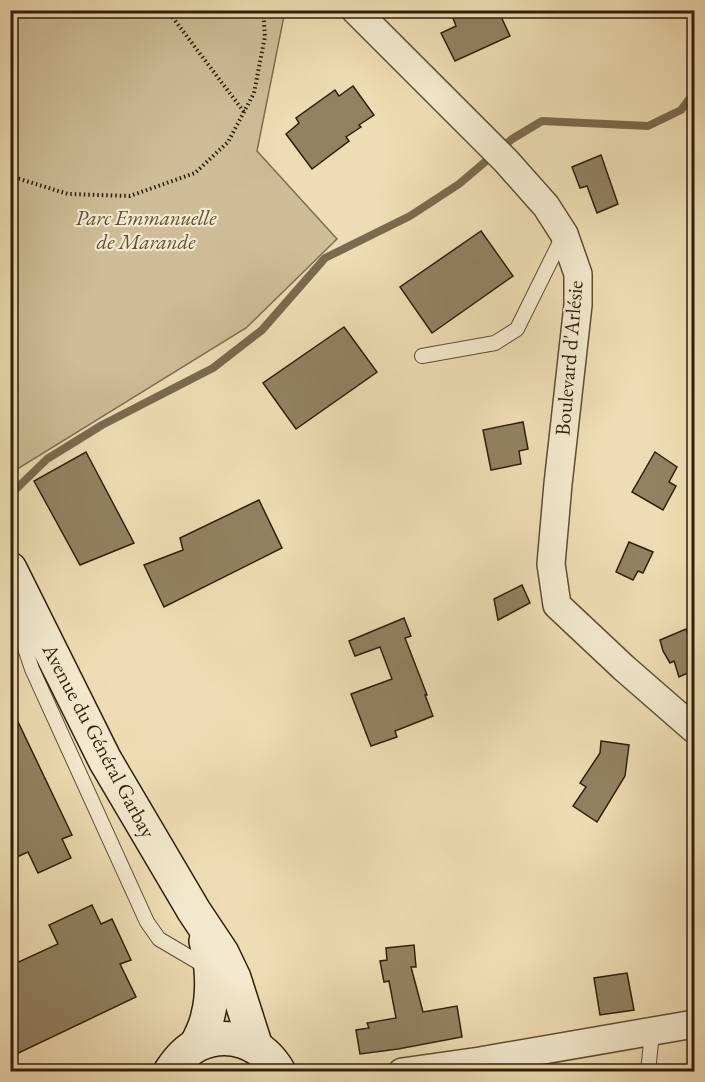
<svg xmlns="http://www.w3.org/2000/svg" width="705" height="1082" viewBox="0 0 705 1082" font-family="'EB Garamond',serif">
<style>
.green{fill:#cebd97;stroke:#7e6e50;stroke-width:1.5}
.lines{fill:none;stroke-linecap:round;stroke-linejoin:round}
.stream{stroke:#7b6a4d;stroke-width:8}
.building{fill:#928262;stroke:#2f1f0a;stroke-width:1.5}
.lane-casing{stroke:#5f4e34;stroke-width:16}
.street-casing{stroke:#5f4e34;stroke-width:30}
.secondary-casing{stroke:#2f1f0a;stroke-width:36}
.path{stroke:#2f1f0a;stroke-width:4;stroke-dasharray:1.5 3;stroke-linecap:butt}
.lane{stroke:#f4e9ce;stroke-width:14}
.street{stroke:#f4e9ce;stroke-width:27}
.secondary{stroke:#f4e9ce;stroke-width:33}
.labels{text-anchor:middle;stroke-width:4.5;stroke-linejoin:round;paint-order:stroke}
.park-label{font-size:21px;font-style:italic;fill:#5f4e34;stroke:#f4e9ce}
.street-label{font-size:21px;fill:#2f1f0a;stroke:#f4e9ce}
</style>
<rect width="100%" height="100%" fill="#eeddb4"/>
<filter id="stains"><feTurbulence type="fractalNoise" baseFrequency=".00333" numOctaves="4"/><feColorMatrix values="0 0 0 0 .2 0 0 0 0 .09 0 0 0 0 .02 0 0 0 .5 -.17"/></filter>
<radialGradient id="worn" r=".72"><stop offset=".6" stop-color="#630" stop-opacity="0"/><stop offset="1" stop-color="#630" stop-opacity=".3"/></radialGradient>
<polygon class="green" points="11,10 285,11 257,151 337,239 246,328 11,473"/>
<g class="lines">
<polyline class="stream" points="11,494 47,459 102,425 213,368 262,330 325,258 410,216 459,184 512,139 542,121 648,126 681,110 694,93"/>
</g>
<g class="building">
<polygon points="470,10 498,10 510,36 455,61 441,33 456,26 453,18"/>
<polygon points="353,86 374,115 359,125 361,127 346,137 349,141 312,169 286,134 299,123 296,118 335,90 339,96"/>
<polygon points="601,155 618,204 597,213 587,186 580,188 572,167"/>
<polygon points="481,231 513,276 432,333 400,287"/>
<polygon points="344,327 377,372 296,429 263,383"/>
<polygon points="523,422 528,449 519,451 521,464 491,470 483,430"/>
<polygon points="86,452 134,543 80,565 34,481"/>
<polygon points="655,452 677,467 669,482 676,486 663,510 632,492"/>
<polygon points="259,500 282,548 164,607 144,565 183,550 180,538"/>
<polygon points="629,542 653,552 643,573 638,571 633,580 616,572"/>
<polygon points="522,585 530,603 498,620 494,599"/>
<polygon points="404,618 411,636 405,638 427,695 425,695 433,716 395,731 397,737 371,746 351,694 392,679 380,647 355,656 349,641"/>
<polygon points="686,629 694,649 694,670 679,677 674,661 670,663 663,651 660,640"/>
<polygon points="10,705 72,835 62,839 71,858 38,873 28,852 10,860"/>
<polygon points="601,741 629,745 625,776 597,822 573,806 586,787 580,783 600,753"/>
<polygon points="92,905 101,924 112,919 131,960 120,964 136,997 10,1057 10,966 58,944 49,925"/>
<polygon points="414,945 416,967 411,967 423,1012 457,1006 462,1037 398,1049 360,1054 356,1030 369,1028 367,1023 396,1018 389,981 384,982 380,961 387,960 386,948"/>
<polygon points="627,973 634,1010 600,1015 594,978"/>
</g>
<g class="lines">
<g class="lane-casing">
<g id="lane">
<polyline points="422,356 495,343 517,329 563,236"/>
<polyline points="23,613 23,642 32,669 147,922 159,939 198,962 209,967"/>
<polyline points="648,1072 652,1032"/>
</g>
</g>
<g class="street-casing">
<g id="street">
<polyline points="355,10 506,161 546,206 564,234 578,274 578,305 558,484 551,564 557,605 624,668 694,729"/>
<polyline points="402,1072 480,1061 694,1024"/>
</g>
</g>
<g class="secondary-casing">
<g id="secondary">
<polyline points="10,569 105,760 194,911 222,953 234,978 256,1047"/>
<path d="M196,1045C201,1036 206,1026 208,1015C214,992 212,963 206,941"/>
<path d="M170,1072C177,1061 185,1051 197,1045C228,1030 262,1042 279,1072"/>
</g>
</g>
<g class="path">
<polyline points="167,10 244,112"/>
<polyline points="10,176 68,194 130,196 195,173 228,142 254,93 265,36 263,10"/>
</g>
<use href="#lane" class="lane"/>
<use href="#street" class="street"/>
<use href="#secondary" class="secondary"/>
</g>
<g class="labels">
<g class="park-label">
<text x="146" y="225">Parc Emmanuelle<tspan x="146" dy="24">de Marande</tspan></text>
</g>
<g class="street-label">
<text transform="translate(569 358) rotate(-85)" y="7">Boulevard d'Arlésie</text>
<text transform="translate(99 741) rotate(62)" y="7">Avenue du Général Garbay</text>
</g>
</g>
<rect width="705" height="1082" fill="none" stroke="#eeddb4" stroke-width="36"/>
<rect x="12" y="12" width="681" height="1058" fill="none" stroke="#2f1f0a" stroke-width="3"/>
<rect x="18" y="18" width="669" height="1046" fill="none" stroke="#2f1f0a" stroke-width="1.5"/>
<rect width="100%" height="100%" filter="url(#stains)"/>
<rect width="100%" height="100%" fill="url(#worn)"/>
</svg>
